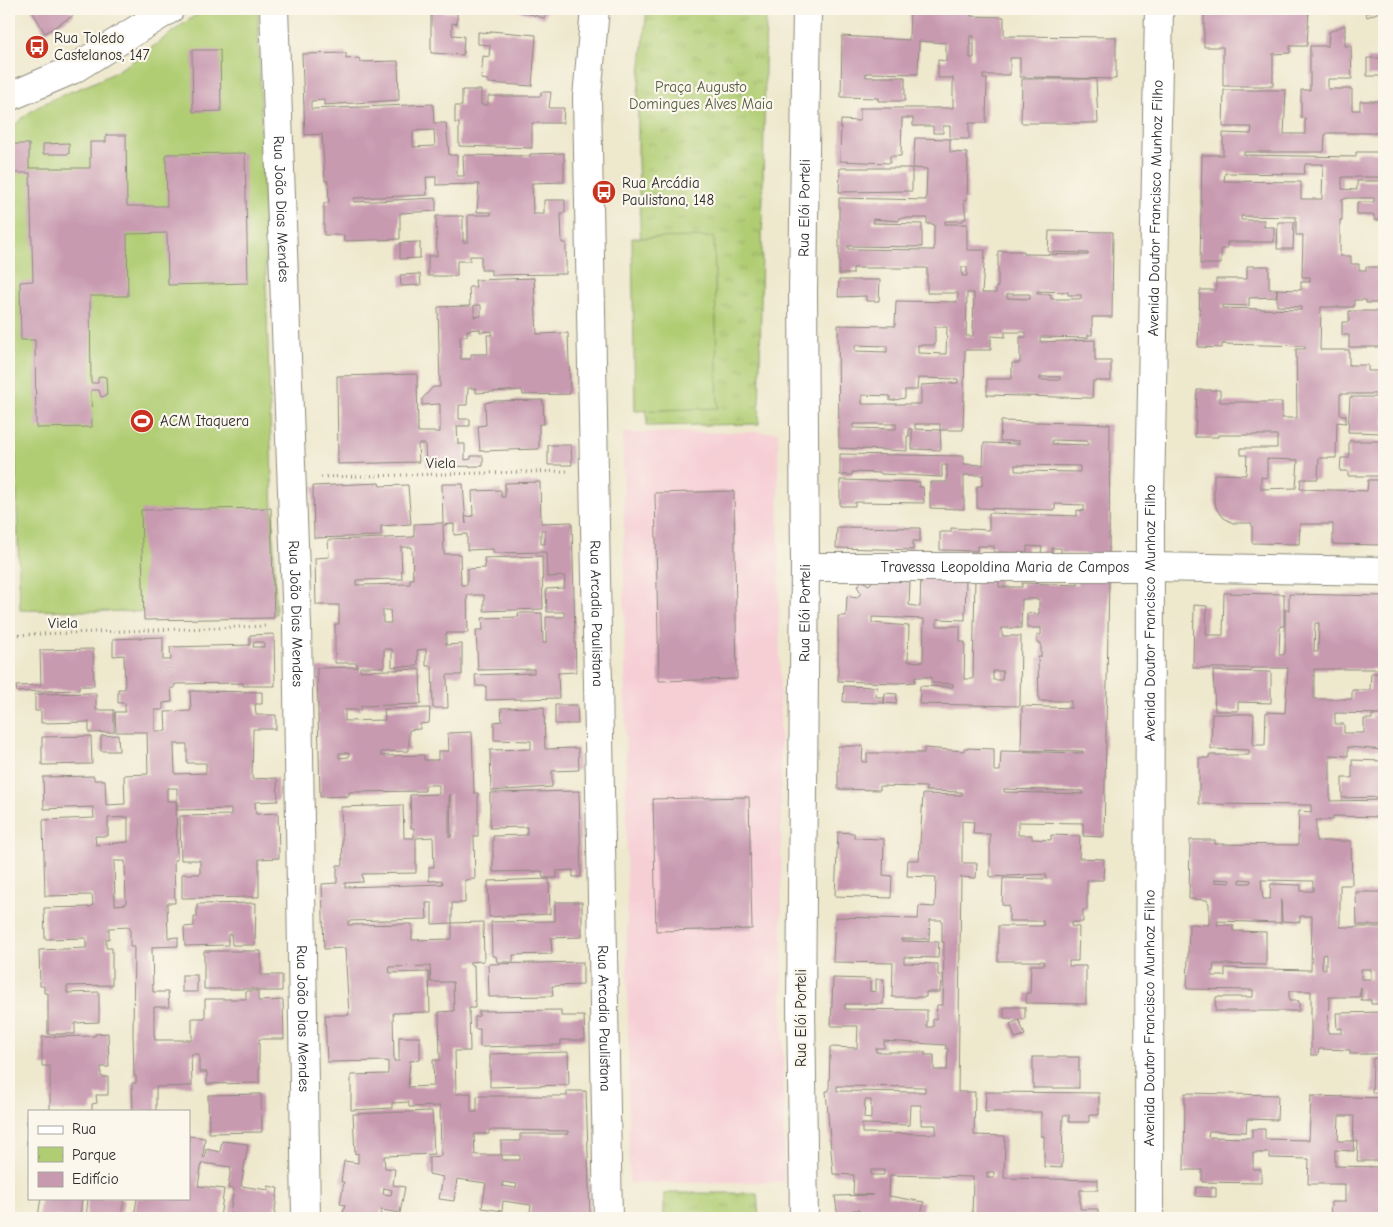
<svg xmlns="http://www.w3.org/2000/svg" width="1393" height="1227" viewBox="0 0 1393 1227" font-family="'Comic Neue',sans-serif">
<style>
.built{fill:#f6cfd5}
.park{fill:url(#park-tufts);stroke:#6e7c4f}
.pitch{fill:#b0cd73;stroke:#6e7c4f}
.building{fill:#c89ab0;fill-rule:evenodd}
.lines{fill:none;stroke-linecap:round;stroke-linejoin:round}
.minor-casing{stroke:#8c8a7c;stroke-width:30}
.path{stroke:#8c8a7c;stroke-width:3;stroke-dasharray:1 4;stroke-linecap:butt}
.minor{stroke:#fff;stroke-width:28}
.labels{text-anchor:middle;stroke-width:4.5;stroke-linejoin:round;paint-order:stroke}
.poi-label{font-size:15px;fill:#2b2b2b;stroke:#fbf7ec;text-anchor:start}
.park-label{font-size:15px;fill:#535c41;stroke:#fbf7ec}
.street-label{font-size:15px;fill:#2b2b2b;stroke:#fbf7ec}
</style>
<defs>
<pattern id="park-tufts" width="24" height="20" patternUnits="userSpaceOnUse" patternTransform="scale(1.25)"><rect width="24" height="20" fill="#b0cd73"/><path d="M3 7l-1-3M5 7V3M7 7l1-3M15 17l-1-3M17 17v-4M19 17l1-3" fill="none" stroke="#98b064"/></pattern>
</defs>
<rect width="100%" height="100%" fill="#fbf7ec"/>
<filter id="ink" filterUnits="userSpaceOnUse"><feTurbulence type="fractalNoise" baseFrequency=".02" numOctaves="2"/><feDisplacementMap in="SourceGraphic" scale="10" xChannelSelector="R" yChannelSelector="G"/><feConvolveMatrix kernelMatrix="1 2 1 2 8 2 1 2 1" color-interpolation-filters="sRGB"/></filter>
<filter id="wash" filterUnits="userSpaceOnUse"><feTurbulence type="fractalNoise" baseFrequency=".0096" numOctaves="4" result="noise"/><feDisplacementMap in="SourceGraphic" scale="20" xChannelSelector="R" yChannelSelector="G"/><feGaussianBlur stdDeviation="1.12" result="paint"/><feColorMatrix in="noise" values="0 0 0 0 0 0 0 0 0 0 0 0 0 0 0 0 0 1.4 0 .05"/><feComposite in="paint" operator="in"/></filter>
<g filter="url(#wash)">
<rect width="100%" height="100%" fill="#eee8cd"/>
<polygon class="built" points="778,432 784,1182 629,1183 623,433"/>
<g class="park">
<polygon points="647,9 766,9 759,424 647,426 638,162 638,93"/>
<polygon points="664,1193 757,1193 759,1218 664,1218"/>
</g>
<g class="pitch">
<path d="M205,9H256L258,11L276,614L20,610L9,232V132C35,97 82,92 117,71C148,53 175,28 205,9Z"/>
<polygon points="714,237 718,408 635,411 632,238"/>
</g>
<g id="blocks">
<g class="building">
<polygon points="31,9 70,9 74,15 45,33"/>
<polygon points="512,9 547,9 544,18"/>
<path d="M921,9H971V16L1004,17V36L1116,37V79L1020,77V58H1010V75H983V79H987L986,123H969V139H950V152L967,153V160H968L967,200H964L966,219H963V221H945V224H967V250H985L982,293H996V287H998V251H1024V254L1088,255V253L1048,252L1049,231L1113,232L1112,317H1092V335H1088V338L1040,337V342L1095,340V361H1111V381H1093L1092,398L987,395V379H1012V363H1020V337H1026V332H1005V337L991,336V350H965L963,430H940L941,450L912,449V429H909V436H907V451L839,448L838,325L895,326L896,301L957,302L958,293H927V268H853V274H839V198L926,200L927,169L913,168L915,138L950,139V126H943V133H933V126H913V118H902L901,156H890V163L840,161L841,120L860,121V108H953V78H938V60L946,61V43L919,41L918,74L866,73V77H905V101H878V98L841,97L842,36L909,40L910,10L921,11ZM970,36H974V58H970ZM899,218H927V224H934V250L848,249V246L922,247V224L873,223V219L899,221ZM962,267H967V276H962ZM1037,291L1068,292V295H1081V299H1051V294H1037ZM967,293H974L973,336H966ZM1007,294H1030V299L1007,298ZM935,327H947L946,354L918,353V345H935ZM855,345L887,346V352L855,351ZM1040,377H1060V380H1040ZM918,378L958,379V383L921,385V404H862V395L890,396V401L905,398V390H917ZM853,424H896V429L853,428ZM915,424H940V430L915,429Z"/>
<polygon points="1204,9 1309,9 1307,46 1290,46 1290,53 1273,54 1273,86 1223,86 1223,47 1204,47"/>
<polygon points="1364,9 1384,9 1384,10 1367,17"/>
<polygon points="431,11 457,13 457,24 452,23 452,35 464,36 463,55 431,53"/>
<path d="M1345,25V46H1351L1352,79H1328V89H1352V110H1360V101H1384V133H1328L1325,135L1324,152H1244V155L1356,157V152H1384V177H1342V189L1357,190V181H1384V220H1374V215H1357V202H1374V198H1347L1342,200V220H1340V256H1351V264H1359V270H1366V267H1384V303H1366V300H1354V307H1321L1320,350H1349V365H1368V371H1383V394H1340V415H1346V423L1337,422L1336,458H1319L1318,479H1301L1300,489L1367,491L1368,480H1382L1384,525H1381V545L1333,544V524H1300L1299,544L1252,543V523H1233L1224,518L1217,510L1214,499V474L1246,475L1247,455H1241V448H1277V435H1218V437H1195L1197,390H1220V402H1282V418H1297L1296,349H1305V346L1222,344V348L1198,347L1200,290H1216V279H1247V266H1269V289H1277L1276,297L1249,298V306L1222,305V308L1301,310V307L1277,306V289L1301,290V282H1310V277H1302L1303,235H1296V217L1241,216V220H1264V227H1274V242H1227V249H1221V264H1200L1202,155H1223V133L1251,134L1252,127H1223L1224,90H1286L1284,134H1305V118H1301V90H1310V46H1328L1329,32ZM1305,164H1323L1322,199H1301V182L1224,181L1225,173L1304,174ZM1267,459L1298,460L1296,488L1261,489V477L1267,478Z"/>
<polygon points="491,31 536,35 532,86 488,83 488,80 481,79 483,56 489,57 490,45 478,44 478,32 491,33"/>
<polygon points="192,50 220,50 221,111 193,112"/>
<path d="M346,53V59L359,58L360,62L398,61L399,100L324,105V100L311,101V109L433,104L434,123H446L449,155H457V176H464L463,155L530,156V154L564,153V182L532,183L533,214H544V200H565V213H561L562,243H566V274L491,275V270H481V256H470V261H457V276H428V256H437L436,216H463V242H468V215H491V212H477L479,184L436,185V177H426L427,195L354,198V202L436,198V211L400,213V239L344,241V235H324V203H329L328,181H325L322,134L305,135L302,54ZM434,130L435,146L413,147V131Z"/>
<polygon points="1367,58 1384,58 1384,79 1382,76 1367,76"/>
<polygon points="1022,79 1096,79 1098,123 1021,123"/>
<polygon points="462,90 481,90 481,105 488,105 488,96 541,96 541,92 551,92 549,108 564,108 563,123 532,123 532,148 459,146 459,123 455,123 455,106 462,106"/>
<polygon points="106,135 126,135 127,206 167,206 166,154 245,153 248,283 168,285 167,233 127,234 128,296 90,296 91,383 98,383 98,378 101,376 106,377 107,395 101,397 99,390 91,390 92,427 36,428 35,340 21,340 20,282 33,281 30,173 9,173 9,144 29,144 29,168 90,168 90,142 106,142"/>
<polygon points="69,143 69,154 43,154 43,144"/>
<polygon points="840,168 912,168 912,191 839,192"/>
<polygon points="1278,222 1294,222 1293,249 1277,249"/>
<polygon points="420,242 420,258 400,259 400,243"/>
<polygon points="420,274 421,285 401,286 400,275"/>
<path d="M534,278L537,334L568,333L570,394L523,395L522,390L476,393V388H468L467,405H459V419H470V426H457L458,444H465V460L471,459V456H483V466L426,467L425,444H418L419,462L338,464L337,376L417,374L418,432H440V404L422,405V399L433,387H440L438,307L470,306L469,287H476L475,280ZM474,305H481V316L474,317ZM480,329V332L492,331V335H487L488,354H471V359H461L460,336H467V330Z"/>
<polygon points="839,280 880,280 879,301 866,301 866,296 838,297"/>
<polygon points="1349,311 1384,311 1384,347 1349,347 1349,335 1342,335 1342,322 1349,322"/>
<polygon points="1350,397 1384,397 1384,433 1348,432"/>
<polygon points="543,400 544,424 539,424 539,449 480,451 478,426 486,425 485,403 493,401"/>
<path d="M1001,421L1110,424L1109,555L1061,553V548H1052V553H1041L1042,547L1027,546V553L994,552V546H977V551L940,550V532H951V528L989,530V513L1077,516V510L1084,511V505L1055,504V510L977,508V486H982L983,475H964V509L930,508V482H947V465H942V477L881,474V473L852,472V475H840V454L964,456V464L983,465L984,443L1019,444V441H1000ZM1052,440L1088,441V445L1052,444ZM1015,465L1080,466V472L1015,471Z"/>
<polygon points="1349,441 1384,441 1384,476 1348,476 1348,471 1340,471 1341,458 1349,458"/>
<polygon points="548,445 571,445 572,465 548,465"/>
<polygon points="840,480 920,482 919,487 923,487 924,503 855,502 855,506 840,506"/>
<path d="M540,482L541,523L572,522L576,672L558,673L559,698L486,700V686H476L475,675L534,673V669L478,670L476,630H483L482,618L519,617L518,613H542L543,643H546V617H564V612H547L546,589L564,588L565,576L547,577L546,552L493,553V549L467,550V534L454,535V524L443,525L444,554H460L461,585H467V569L485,568L484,558L542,556L543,609L484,611V595H467L468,633H446V645L462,644V675H447L448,708H433L432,666H426V649L417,650L418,666L392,667V649H384V667H360V671L420,669L421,704L361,706V710H345V721L385,720L384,709L430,708L429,723L420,724V729L409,730V751L381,752V756L424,755V760H438V751H449L448,733L472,732L474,793H478V836H474L475,879L465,880V903H452V923L432,924V903H426L427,919L348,921V925L412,924V940L452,939V923L483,922L484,961L470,962V965H474L475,1008H469L470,1051H455L456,1094L471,1093V1112H477V1096H567V1091H586L590,1218L548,1214L547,1218H529L531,1205L503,1201L502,1211L482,1208L486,1183L457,1179L454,1201L439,1199L443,1177L429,1174V1157L441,1156L440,1106L409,1107V1102L392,1103V1108L351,1110V1075L388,1074V1061L327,1062L325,1015H349L345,948L324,949L322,884L337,883V865H343L341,807L403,805L404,838H414V828H411L410,795L439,794V785H425V791L349,792V796L320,797L317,668L357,667V663H335V624H339V605H316L315,558L329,557L328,540L414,537V524L443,523L442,484H463L466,524L465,517L473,516L472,491L501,490V497H505V483ZM541,530H545V544H541ZM401,547H412L413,579H410V584L356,585V580L402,579ZM383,610H390L391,623H383ZM339,753H349V757L339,758ZM449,794H450L451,837H449ZM433,837L434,867H429V881L442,880L443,884L345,887V883L363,882L362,874L416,873V838ZM430,966L431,982H453L454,1011L439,1012L440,1060H433L434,1086L408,1087L410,1061L420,1060V1037H399V1061H394L393,1013L430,1012L429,972L390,973L389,967ZM489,1130L568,1131V1134H520V1141H501V1155H475L474,1134H489ZM502,1155H520V1160H502ZM503,1182L517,1184L516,1188L502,1186Z"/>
<polygon points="379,483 380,486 408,485 411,524 381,526 381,536 314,538 313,486"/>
<polygon points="734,491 737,679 659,681 655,493"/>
<polygon points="271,508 274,618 144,620 141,510"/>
<polygon points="837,527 920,528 920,541 913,541 913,550 836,548"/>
<path d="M921,575L966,578L965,620L937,619V626H960V642H965L964,679H973L975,577H999V587H1022V583L1078,585V578L1109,579L1104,837L1083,836V823L1018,822V835H1032V839L1051,840V835L1080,836L1079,858L1104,859L1103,880H1087V910H1083V922H1071V926L1079,927L1078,961H1069V966H1086V1004L1026,1003V993H1030L1031,965H1044V961H998V926H1043V921H1009V906L1002,905L1003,878L1046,879V874L990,877V834H973L974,822L962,821V863H977L976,878L961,877L958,1092H975L974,1135L1005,1136L1004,1178L1098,1180V1190H1080V1209H1098V1218H972L973,1177L890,1175L889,1196L924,1202L920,1218H858L859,1210H853V1218H838L835,1196L874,1195L853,1194L854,1175L833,1174L826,1091H829L830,1047L857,1048L858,1026H831L833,978L870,979V991L876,992V979H884L883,1004H845V1009L927,1010V1027H933V1019H936L937,1005H943L944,942H942V920H930L929,939H901V941L939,942L938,958L904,957V963L938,964V975H941L940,992H926V997H892L893,963L833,962L835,917L918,919L919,906L935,907L936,877L907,876L908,860H919L923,794L962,795V792L926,791V787L880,786V790L838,789V746H863L862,762H867V753H924V748L964,751V748L994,749V771H1000L1001,751L1083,753V751L1021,750L1022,706L1071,708V701H1039L1038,657H1041V643H1037V635H1041V628H1027V613L1039,614V599H1022L1021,628H1002V636H1021L1020,706L919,704L920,686L953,687V684L931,683V677H915V682L896,683L838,681V616H846L847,596L857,598L861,593L857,586L862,581L869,585L874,580L910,581L909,605L920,607ZM872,617L924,619L923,662L908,661L909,626L872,623ZM993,671H1003L1002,680H993ZM1004,789L1083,791V794L1004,792ZM884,1041L946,1045V1049H948L947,1070H934V1055H925V1052H876V1048H884ZM837,1086L925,1087V1092L837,1091ZM865,1100H871V1119L864,1118ZM910,1105H921V1125H936V1134L862,1133V1124L909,1125ZM871,1170H884V1175H871ZM987,1172H994V1178H987Z"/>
<path d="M1224,593L1284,594V626H1280L1279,655H1283L1285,653V610H1289V594L1384,596V669H1314V699H1352V690H1370L1371,673H1384V714L1335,713V724H1344V733H1364V719H1372V715H1384V750L1348,747V756L1330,755V801L1384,800V817L1333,816V820H1316V841H1351L1352,885H1340V927H1384V1004H1371V1000H1361V987L1359,997H1329L1328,1033H1342V1028L1337,1029L1336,1013L1384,1012V1054H1350V1050L1319,1049L1318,1055H1311V991H1289V1001H1299V1011H1215L1216,997H1253V990L1187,989L1189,924L1209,925V904L1207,900L1189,899L1190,840H1215V844L1298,845L1299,811L1311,812V805L1199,804V758H1209V755H1249V750L1211,749L1212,714H1254L1253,745H1265L1266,712L1285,713L1288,668H1193L1194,605L1207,606L1206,635H1223ZM1315,623H1319L1318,652H1314ZM1215,879L1230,880V883L1215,882ZM1240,879L1251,880L1250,883H1240ZM1261,880L1313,881V891H1301V885L1271,884L1270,899H1263ZM1281,899L1282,921L1300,922V916H1312L1311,970L1225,968V976H1212L1214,964L1266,965V932L1233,931V925H1217L1218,921L1281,923ZM1326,954V969H1322V955ZM1361,969H1371V979H1361Z"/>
<path d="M274,634L275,686H243V683L175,684V688H171L172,702L163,703V710H155V731H166L165,712L191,711L190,691L262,692V704H255L256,715H276V729H253L252,779L277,778L278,801L255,802L256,814L278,813L279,858L259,859V897L182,898V874H200V860H181L180,816L231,815V809L177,810V788H167V801H176L177,860H174L175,903H167L168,938L178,937V946L152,947L153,992H168L169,1007H154V1033L155,1040H192V1018H205V999H246V991H257V989H204V951H261V975H282V991H258V1001L283,1000L284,1039H259V1083L207,1084V1072H199V1054H191L192,1086L156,1087V1111H133L132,1083H136V1076H134L133,1033L134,947H130V927L109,928V939H106V948H112V985L67,986V993L99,992V1022L75,1023V1034H48V993H44V986H40L39,950L86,948V938L45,939L44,908L91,907L93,905L92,895L45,896L43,820L94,818L93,807L44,809L43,777L94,776V780H105L106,805L125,804L124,775L148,774L147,732H116L115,712H125V703H118V689H125L124,655L113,656V639L163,637V660H171L170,647L250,645V635ZM254,642H264V647H253ZM174,744H187V763H206V773L175,774ZM128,817V842L96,845L95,836H108V818ZM114,861H125L126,904L115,905Z"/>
<polygon points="93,649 94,686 79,686 79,690 17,692 16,686 41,685 40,650"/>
<polygon points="1213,671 1271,672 1271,703 1238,702 1238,711 1215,711"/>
<polygon points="844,686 877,687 876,697 884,697 884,703 843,702"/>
<polygon points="96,693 96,710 114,710 114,732 89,733 89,722 41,723 41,711 35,711 35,694"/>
<polygon points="885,693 897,694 896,704 884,703"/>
<polygon points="555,705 577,705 578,724 555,724"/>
<polygon points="544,707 545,749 578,748 579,770 552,771 552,787 491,791 490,750 531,749 531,741 494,740 494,722 502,721 501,708"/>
<polygon points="118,735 119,751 101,751 101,736"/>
<polygon points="91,736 92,764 42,765 42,737"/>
<polygon points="1352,760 1384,761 1384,797 1342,798 1342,778 1352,778"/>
<polygon points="579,791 581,877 573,877 573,870 557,871 557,878 543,878 542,871 493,872 493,836 527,835 527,827 490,828 490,793"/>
<polygon points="749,797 752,929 656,931 653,799"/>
<polygon points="838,832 854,833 854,838 884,839 883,875 892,876 891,898 835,896"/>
<polygon points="549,879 550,914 489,917 488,881"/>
<polygon points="1356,892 1384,892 1384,925 1357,925"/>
<polygon points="555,902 582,902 582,937 551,938 552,954 513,955 513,962 497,962 496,956 492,956 491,922 555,921"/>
<polygon points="256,903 255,945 232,945 231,934 228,934 228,945 185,946 184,927 194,926 194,917 197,917 197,904"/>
<polygon points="583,962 583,985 552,986 553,996 489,997 488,964"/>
<rect x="182" y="975" width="15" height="17"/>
<polygon points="1004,1007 1025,1007 1025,1019 1004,1018"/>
<polygon points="561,1010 561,1016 584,1016 585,1040 561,1040 561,1045 480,1047 480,1029 475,1029 475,1017 479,1016 479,1011"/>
<polygon points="1019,1020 1025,1035 1015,1038 1010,1024"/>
<polygon points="108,1033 109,1067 101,1067 101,1077 108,1077 108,1095 96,1095 97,1103 92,1104 92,1111 50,1111 50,1066 42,1066 42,1037 95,1036 95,1034"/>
<polygon points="568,1052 569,1085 490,1087 490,1054"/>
<rect x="1033" y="1057" width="46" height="31"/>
<polygon points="1373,1058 1384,1058 1384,1093 1372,1093"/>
<polygon points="986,1092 1099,1093 1099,1115 1089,1115 1089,1122 1069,1122 1069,1115 1063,1115 1062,1168 1044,1167 1044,1136 1041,1136 1041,1112 985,1112"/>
<path d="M1185,1093L1278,1095L1277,1120L1247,1119L1246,1132L1209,1131L1208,1137L1252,1138V1129H1265V1139L1309,1140L1311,1096L1384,1098V1161H1357L1358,1141H1353L1354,1151L1335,1150V1166L1382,1167V1175H1384V1218H1330L1331,1202H1345V1184H1308L1309,1159L1270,1158V1153H1253V1169H1261V1183L1202,1182V1170H1184ZM1339,1116H1354L1353,1141H1338Z"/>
<polygon points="261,1094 262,1132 209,1133 208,1095"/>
<path d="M432,1111L434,1154L384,1156L385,1168L395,1169L393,1185L405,1187L400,1213L381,1210L380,1215L403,1218H342L345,1205L340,1204L344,1182H341L344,1161L358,1163V1153L355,1154L353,1114ZM384,1188L392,1190L391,1195L383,1194Z"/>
<polygon points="27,1120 29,1121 29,1144 27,1145"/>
<polygon points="189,1136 205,1138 203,1157 205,1158 206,1149 220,1152 222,1141 248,1144 241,1186 268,1190 268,1186 278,1188 274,1218 229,1218 234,1189 228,1188 231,1167 202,1163 198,1186 224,1189 220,1218 134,1218 137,1198 189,1198"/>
<polygon points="1196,1187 1216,1188 1216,1197 1195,1196"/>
<polygon points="41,1198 82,1198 80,1218 38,1216"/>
<polygon points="88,1198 124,1198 121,1218 86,1218"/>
</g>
</g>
</g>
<g filter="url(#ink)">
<use href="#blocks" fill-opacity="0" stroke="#8c8a7c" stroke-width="1"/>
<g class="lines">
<g class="minor-casing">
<g id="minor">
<path id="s1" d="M274,9L297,625L306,1218"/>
<path id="s2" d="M595,9L587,97L608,1218"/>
<polyline points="9,97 72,70 170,9"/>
<path id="s3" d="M805,567H1150L1384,571"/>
<path id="s4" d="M804,1218L801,1006L805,567L803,292L807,9"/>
<path id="s5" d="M1149,1218L1150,498L1159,9"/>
</g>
</g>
<g class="path">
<polyline points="321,477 567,471"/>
<polyline points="9,635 268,626"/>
</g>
<use href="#minor" class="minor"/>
</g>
</g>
<defs>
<g id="bus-disc" transform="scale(1.25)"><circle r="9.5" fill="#c8321e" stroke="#fbf7ec"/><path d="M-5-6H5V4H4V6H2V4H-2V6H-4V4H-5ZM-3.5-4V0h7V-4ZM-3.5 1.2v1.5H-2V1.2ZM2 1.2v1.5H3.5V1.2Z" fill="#fff"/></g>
<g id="stadium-disc" transform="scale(1.25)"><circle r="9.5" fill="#c8321e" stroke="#fbf7ec"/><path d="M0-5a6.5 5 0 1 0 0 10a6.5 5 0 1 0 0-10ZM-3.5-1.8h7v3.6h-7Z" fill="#fff"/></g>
</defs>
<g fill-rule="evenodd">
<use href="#bus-disc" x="37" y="47"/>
<use href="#bus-disc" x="604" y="192"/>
<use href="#stadium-disc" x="142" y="421"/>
</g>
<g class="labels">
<g class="poi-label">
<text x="54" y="43">Rua Toledo<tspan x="54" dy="17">Castelanos, 147</tspan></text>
<text x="622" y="188">Rua Arcádia<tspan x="622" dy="17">Paulistana, 148</tspan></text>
<text x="160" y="426">ACM Itaquera</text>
</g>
<g class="park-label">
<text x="701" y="92">Praça Augusto<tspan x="701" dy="17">Domingues Alves Maia</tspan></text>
</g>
<g class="street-label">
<text dy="5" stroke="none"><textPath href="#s1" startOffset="200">Rua João Dias Mendes</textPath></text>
<text dy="5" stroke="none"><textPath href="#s4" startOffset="1010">Rua Elói Porteli</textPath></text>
<text dy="5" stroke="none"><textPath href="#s5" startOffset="1010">Avenida Doutor Francisco Munhoz Filho</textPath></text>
<text transform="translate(441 463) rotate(-1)" y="5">Viela</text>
<text dy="5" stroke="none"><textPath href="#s3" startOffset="200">Travessa Leopoldina Maria de Campos</textPath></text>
<text dy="5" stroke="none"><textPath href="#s1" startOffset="605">Rua João Dias Mendes</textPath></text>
<text dy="5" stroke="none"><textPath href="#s2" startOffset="605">Rua Arcadia Paulistana</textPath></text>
<text dy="5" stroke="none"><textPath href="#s5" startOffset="605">Avenida Doutor Francisco Munhoz Filho</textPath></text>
<text dy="5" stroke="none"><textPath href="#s4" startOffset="605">Rua Elói Porteli</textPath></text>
<text transform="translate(63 623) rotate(-1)" y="5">Viela</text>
<text dy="5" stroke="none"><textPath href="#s1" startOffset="1010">Rua João Dias Mendes</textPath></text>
<text dy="5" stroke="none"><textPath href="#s2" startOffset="1010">Rua Arcadia Paulistana</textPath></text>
<text transform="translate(801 1018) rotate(-90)" y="5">Rua Elói Porteli</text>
<text dy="5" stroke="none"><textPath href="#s5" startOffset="200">Avenida Doutor Francisco Munhoz Filho</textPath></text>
</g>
</g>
<rect width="1393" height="1227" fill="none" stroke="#fbf7ec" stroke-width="30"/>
<rect x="28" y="1110" width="162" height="90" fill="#fbf7ec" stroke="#a8a59f"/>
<rect x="38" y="1126" width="25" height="8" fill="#ffffff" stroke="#a8a59f"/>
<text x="72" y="1134" font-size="15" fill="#2b2b2b">Rua</text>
<rect x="38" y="1147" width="25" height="15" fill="url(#park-tufts)" stroke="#a8a59f"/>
<text x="72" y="1160" font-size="15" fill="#2b2b2b">Parque</text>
<rect x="38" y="1172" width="25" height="15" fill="#c89ab0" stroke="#a8a59f"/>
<text x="72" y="1184" font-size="15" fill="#2b2b2b">Edifício</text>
</svg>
